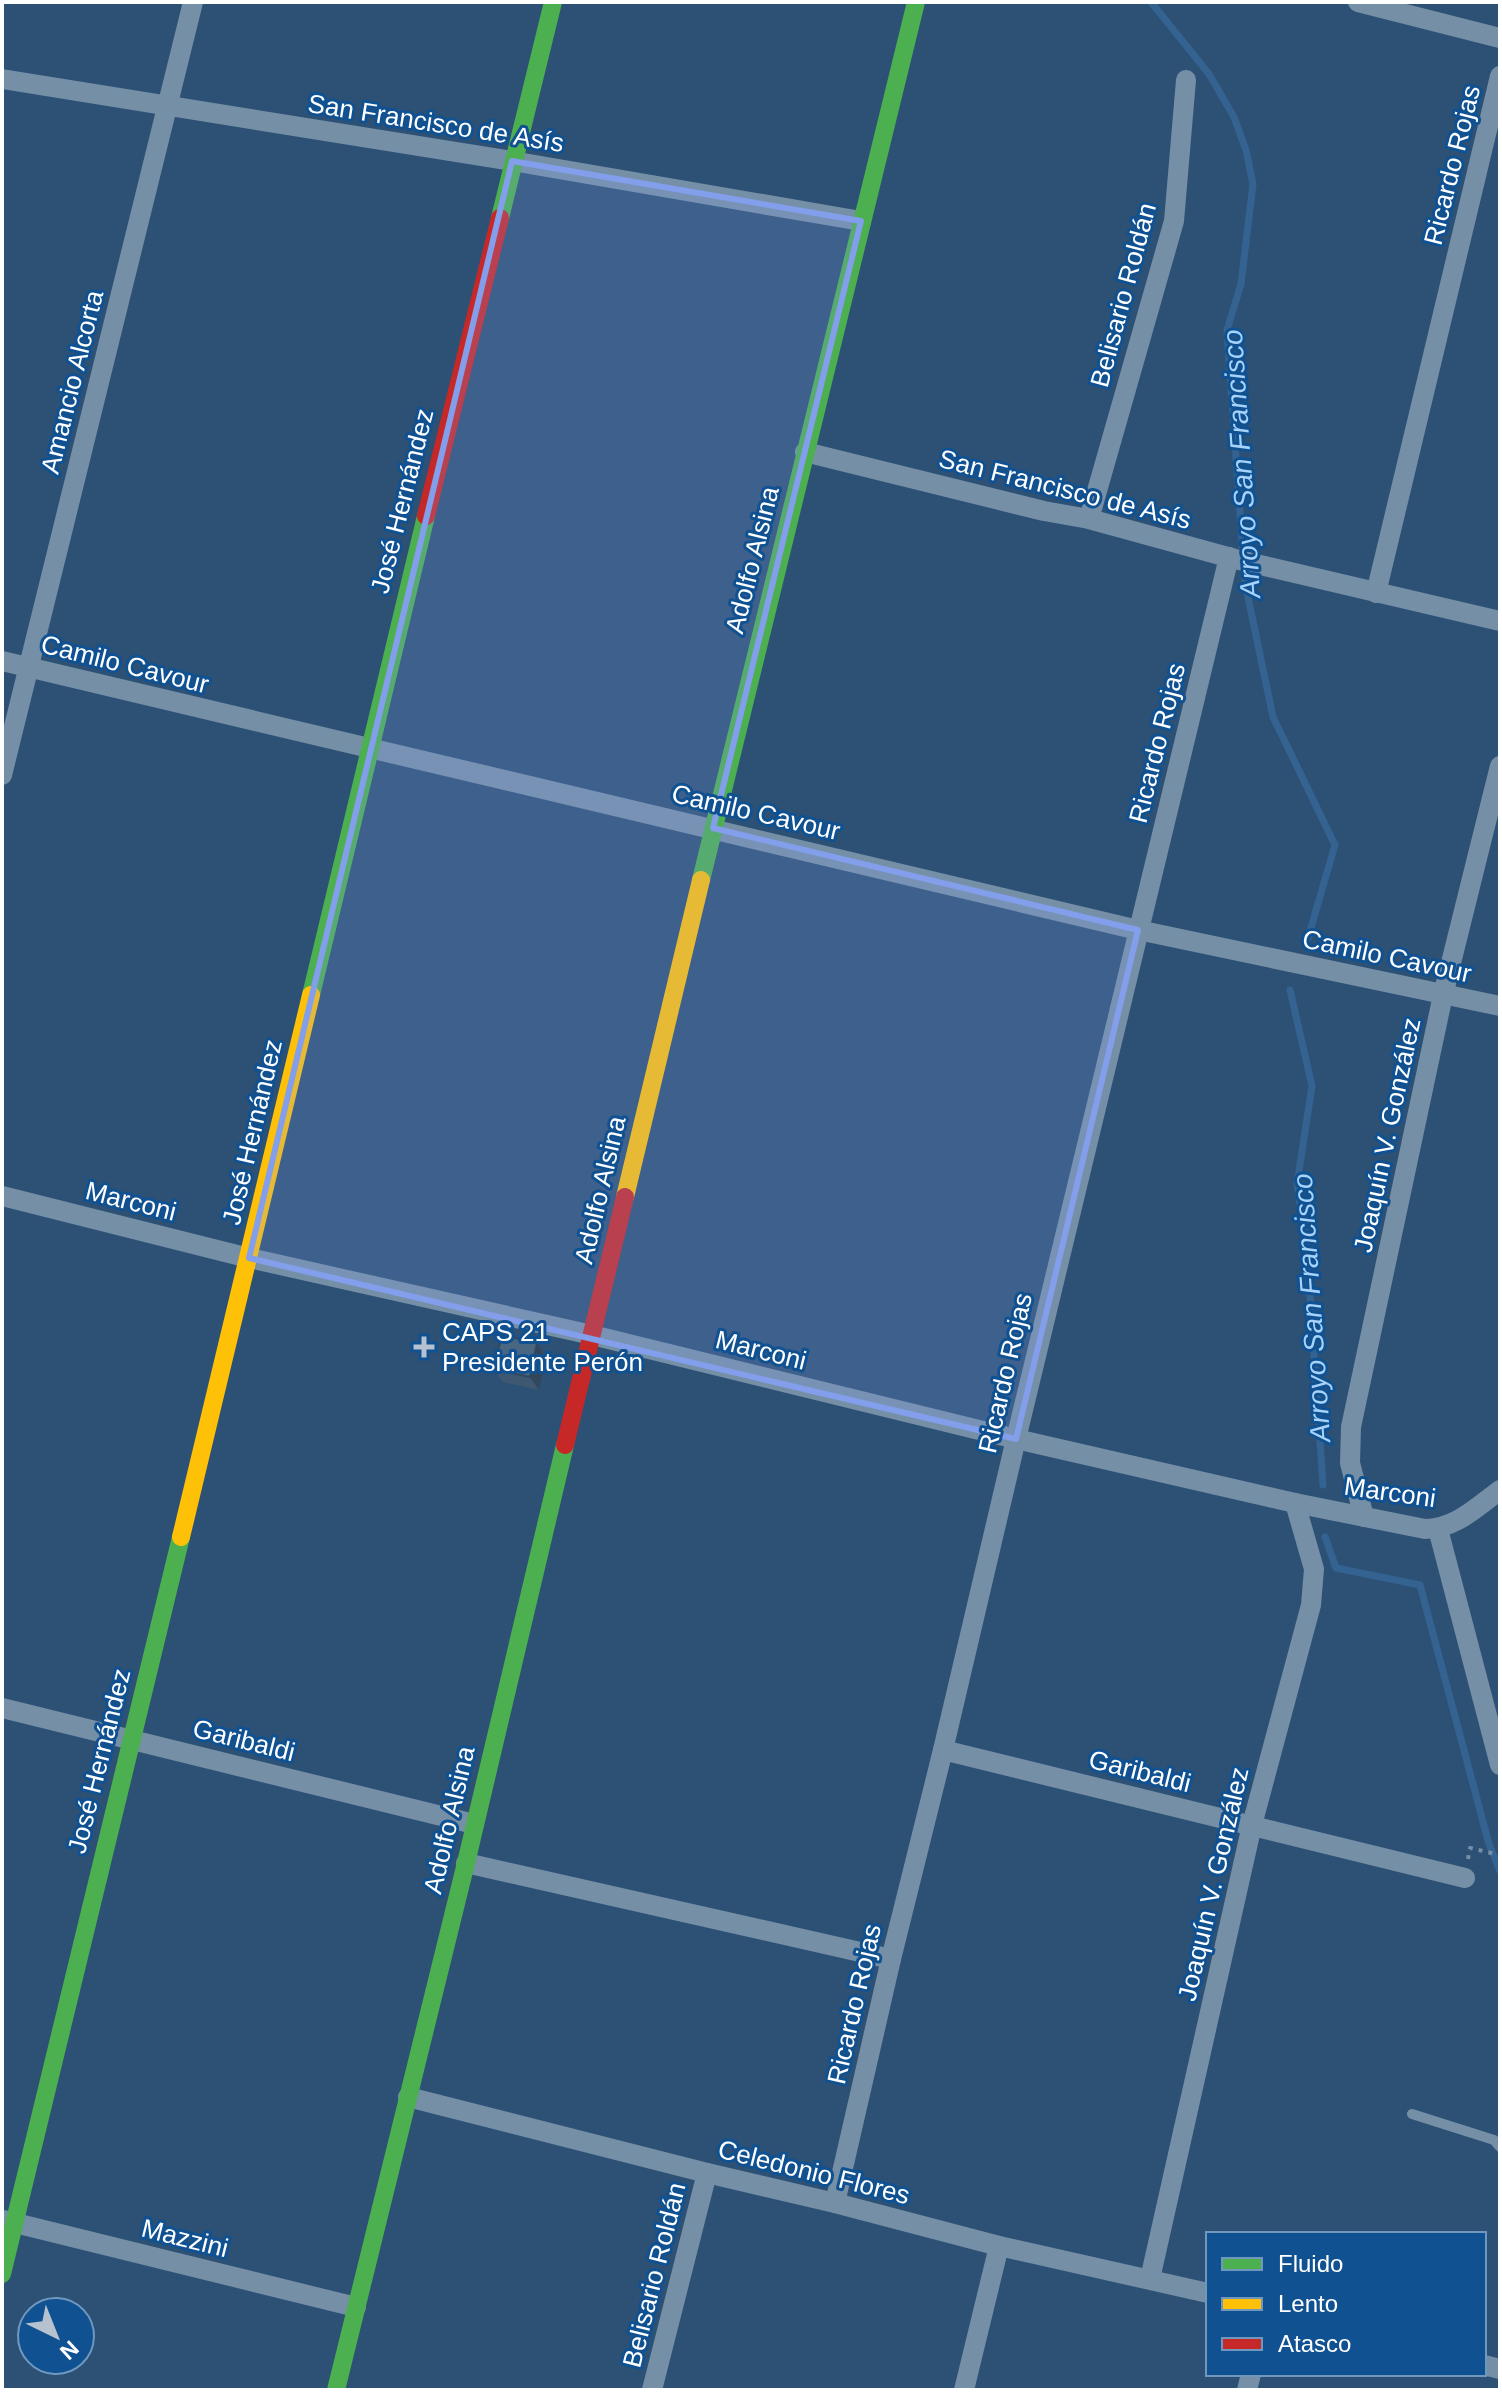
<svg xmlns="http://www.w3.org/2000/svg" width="1502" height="2392" viewBox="0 0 1502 2392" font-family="Arial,sans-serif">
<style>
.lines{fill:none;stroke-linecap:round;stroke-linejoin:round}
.stream{stroke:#346392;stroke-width:7}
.path{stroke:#758fa7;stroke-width:4;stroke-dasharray:4 6;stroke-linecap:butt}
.lane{stroke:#758fa7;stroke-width:10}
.street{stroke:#758fa7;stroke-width:20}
.fast{stroke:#4caf50;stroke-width:18}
.slow{stroke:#ffc107;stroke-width:18}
.jam{stroke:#c62828;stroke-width:18}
.wall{fill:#3f5871}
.shaded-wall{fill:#33475c}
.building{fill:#496683;stroke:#33475c;stroke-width:2}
.marked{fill:#839eea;fill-opacity:0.2;stroke:#839eea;stroke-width:6;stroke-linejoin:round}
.poi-dot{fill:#b6c2cf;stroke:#105192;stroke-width:3}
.labels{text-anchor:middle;stroke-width:6;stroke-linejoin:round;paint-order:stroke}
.street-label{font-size:26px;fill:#fff;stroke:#105192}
.poi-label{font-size:26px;fill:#fff;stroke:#105192;text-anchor:start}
.water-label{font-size:28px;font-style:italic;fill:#a7d3fa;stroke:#105192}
</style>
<rect width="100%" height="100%" fill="#2d5175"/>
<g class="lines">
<g class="stream">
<polyline points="1151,2 1209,74 1234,117 1246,150 1253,184 1241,284 1227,330 1245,583 1273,717 1335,845 1308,938"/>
<polyline points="1290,990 1312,1086 1297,1184 1307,1251 1323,1485"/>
<polyline points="1325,1537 1336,1568 1420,1585 1489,1844 1500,1871"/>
</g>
<polyline class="path" points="1468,1859 1470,1848 1500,1855"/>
<polyline class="lane" points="1412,2114 1494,2140 1500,2147"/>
<g class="street">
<polyline points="1358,2 1500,38"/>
<polyline points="2,79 512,161 861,221"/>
<polyline points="805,452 1044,511 1089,519 1235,559 1500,621"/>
<polyline points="1089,519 1174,221 1186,80"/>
<polyline points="1376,593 1500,76"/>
<polyline points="2,661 1138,930 1500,1006"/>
<polyline points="2,775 193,2"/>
<path d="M2,1196L249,1258L592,1335L1016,1439L1295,1503L1425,1529C1455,1529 1477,1507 1500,1490"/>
<polyline points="1364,1517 1350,1463 1351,1427 1443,995 1500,766"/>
<polyline points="1438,1529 1500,1765"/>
<polyline points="2,1708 474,1824"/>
<polyline points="943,1750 1465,1878"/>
<polyline points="466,1863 891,1959"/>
<polyline points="408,2097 707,2173 835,2203 999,2246 1208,2293"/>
<polyline points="835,2203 891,1959 943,1750 1016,1439 1229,557"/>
<polyline points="3,2220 356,2307"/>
<polyline points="1150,2279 1252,1825 1311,1605 1314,1569 1295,1503"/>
<polyline points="1484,2365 1500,2369"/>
<polyline points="652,2390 707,2173"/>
<polyline points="964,2390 999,2246"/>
<polyline points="1247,2390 1251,2374"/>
</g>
<g class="fast">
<polyline points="500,218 553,2"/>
<polyline points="701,880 916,2"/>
<polyline points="311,995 426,516"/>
<polyline points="2,2274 181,1537"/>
<polyline points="336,2390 466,1863 565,1445"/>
</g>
<g class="slow">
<polyline points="625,1197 701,880"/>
<polyline points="181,1537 311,995"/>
</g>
<g class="jam">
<polyline points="426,516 500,218"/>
<polyline points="565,1445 625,1197"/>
</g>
</g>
<polygon class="wall" points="537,1343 546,1357 539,1390 503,1382 493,1369"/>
<polygon class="shaded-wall" points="537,1343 546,1357 539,1390 530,1377"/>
<polygon class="building" points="502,1335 537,1343 530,1377 493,1369"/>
<path class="marked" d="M512,161L861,221L713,828L1138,930L1016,1439L249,1258Z"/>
<path class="poi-dot" d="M420 1335h8v8h8v8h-8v8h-8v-8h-8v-8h8z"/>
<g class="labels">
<g class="street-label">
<text transform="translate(436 123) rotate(9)" y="9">San Francisco de Asís</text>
<text transform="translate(1452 165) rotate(-76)" y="9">Ricardo Rojas</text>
<text transform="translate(1123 295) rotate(-75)" y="9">Belisario Roldán</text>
<text transform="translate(72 382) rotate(-76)" y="9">Amancio Alcorta</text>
<text transform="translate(1065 489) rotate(14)" y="9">San Francisco de Asís</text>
<text transform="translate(402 501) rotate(-76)" y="9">José Hernández</text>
<text transform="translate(752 560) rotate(-76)" y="9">Adolfo Alsina</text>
<text transform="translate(125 664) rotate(14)" y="9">Camilo Cavour</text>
<text transform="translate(1157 743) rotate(-76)" y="9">Ricardo Rojas</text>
<text transform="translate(756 812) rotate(13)" y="9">Camilo Cavour</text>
<text transform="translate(1387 956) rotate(12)" y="9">Camilo Cavour</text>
<text transform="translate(252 1132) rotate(-77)" y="9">José Hernández</text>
<text transform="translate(1387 1135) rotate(-78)" y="9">Joaquín V. González</text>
<text transform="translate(600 1190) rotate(-77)" y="9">Adolfo Alsina</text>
<text transform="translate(131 1201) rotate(14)" y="9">Marconi</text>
<text transform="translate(761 1350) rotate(14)" y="9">Marconi</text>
<text transform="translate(1005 1373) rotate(-77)" y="9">Ricardo Rojas</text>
<text transform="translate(1390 1492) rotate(8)" y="9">Marconi</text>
<text transform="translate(244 1740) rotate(14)" y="9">Garibaldi</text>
<text transform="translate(99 1761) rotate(-76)" y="9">José Hernández</text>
<text transform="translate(1140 1771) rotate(14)" y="9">Garibaldi</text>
<text transform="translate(449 1820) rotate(-77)" y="9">Adolfo Alsina</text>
<text transform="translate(1213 1884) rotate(-77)" y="9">Joaquín V. González</text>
<text transform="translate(854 2004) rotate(-77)" y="9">Ricardo Rojas</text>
<text transform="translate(814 2172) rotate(14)" y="9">Celedonio Flores</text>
<text transform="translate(185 2238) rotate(14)" y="9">Mazzini</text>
<text transform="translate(654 2275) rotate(-76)" y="9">Belisario Roldán</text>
</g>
<g class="poi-label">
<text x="442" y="1341">CAPS 21<tspan x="442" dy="30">Presidente Perón</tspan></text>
</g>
<g class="water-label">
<text transform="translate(1241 464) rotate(-94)" y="10">Arroyo San Francisco</text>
<text transform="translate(1311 1308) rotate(-94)" y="10">Arroyo San Francisco</text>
</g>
</g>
<rect width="1502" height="2392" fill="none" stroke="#ffffff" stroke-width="8"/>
<rect x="1206" y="2232" width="280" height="144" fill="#105192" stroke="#7097be" stroke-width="2"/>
<rect x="1222" y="2258" width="40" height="12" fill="#4caf50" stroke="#7097be" stroke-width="2"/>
<text x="1278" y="2272" font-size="24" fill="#ffffff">Fluido</text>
<rect x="1222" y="2298" width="40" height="12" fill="#ffc107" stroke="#7097be" stroke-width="2"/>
<text x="1278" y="2312" font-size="24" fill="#ffffff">Lento</text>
<rect x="1222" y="2338" width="40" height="12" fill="#c62828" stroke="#7097be" stroke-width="2"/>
<text x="1278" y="2352" font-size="24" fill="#ffffff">Atasco</text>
<g transform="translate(56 2336) rotate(137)"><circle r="38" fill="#105192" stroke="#7097be" stroke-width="2"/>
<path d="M0-6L14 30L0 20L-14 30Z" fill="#b6c2cf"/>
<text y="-12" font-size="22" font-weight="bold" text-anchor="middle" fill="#ffffff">N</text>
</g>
</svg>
